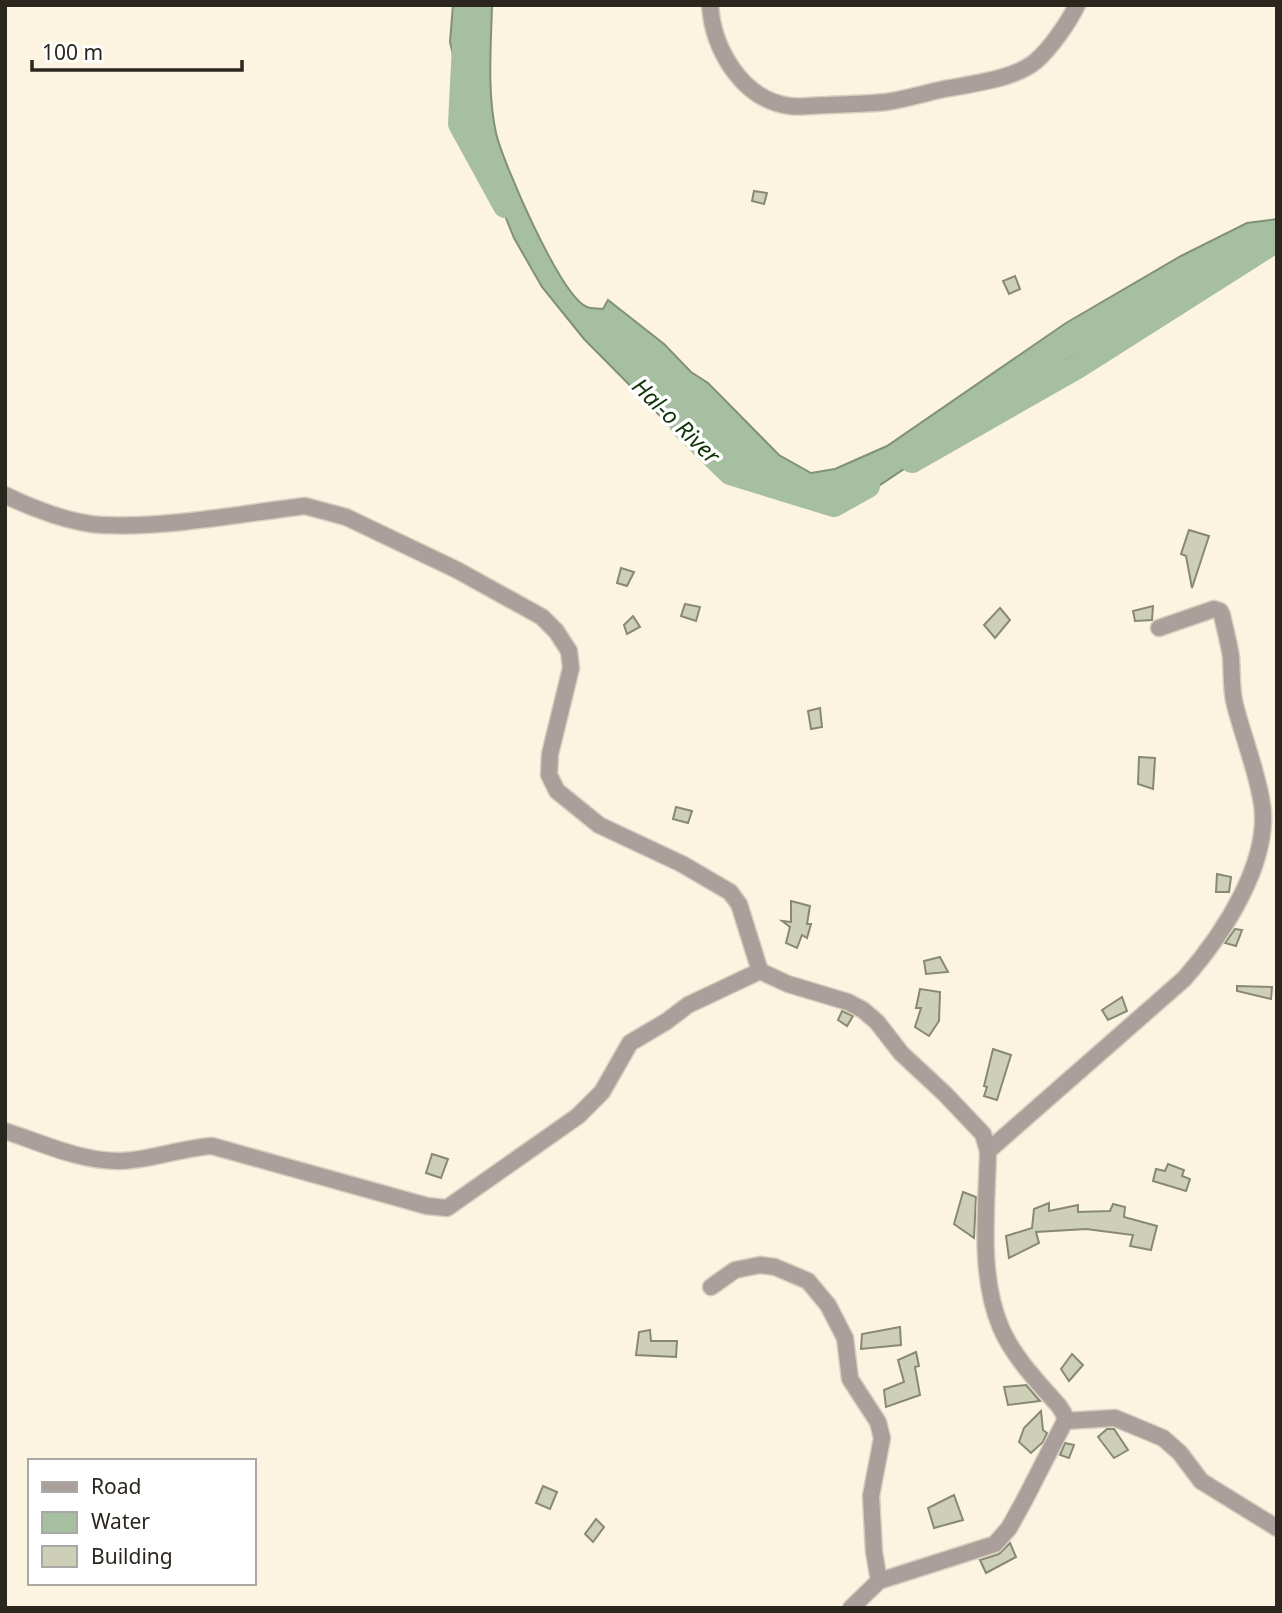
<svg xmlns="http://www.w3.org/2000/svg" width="1282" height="1613" viewBox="0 0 1282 1613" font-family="'Noto Sans',sans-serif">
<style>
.water{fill:#a6bfa0;stroke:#819179;stroke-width:2}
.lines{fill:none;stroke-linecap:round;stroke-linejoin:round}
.river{stroke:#a6bfa0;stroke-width:24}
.building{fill:#cecfb7;stroke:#888973;stroke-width:2}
.minor-casing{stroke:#d7cebe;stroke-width:19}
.minor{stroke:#aa9f9a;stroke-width:16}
.labels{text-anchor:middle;stroke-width:7;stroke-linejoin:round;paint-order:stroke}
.water-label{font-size:23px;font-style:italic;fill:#113408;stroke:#fff}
</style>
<rect width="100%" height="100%" fill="#fdf3e1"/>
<path class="water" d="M453,5H492C491,47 487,92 496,133C503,163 561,297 587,307C591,309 598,308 603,309L608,300L664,344L691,372L708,383L779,455L811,473L835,469L887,446L1066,323L1181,256L1247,223L1277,219V251L1220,270L1135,322L1070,358L862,497L820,506L798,503L676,432L584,339L542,287L514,238L470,129L450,42Z"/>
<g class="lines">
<g class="river">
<polyline points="466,5 460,124 505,206"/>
<polyline points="682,426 730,473 834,505 868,486"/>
<polyline points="912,461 1077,367 1277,240"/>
</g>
</g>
<g class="building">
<polygon points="754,191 767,193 764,204 752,201"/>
<polygon points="1015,276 1020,289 1009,294 1003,281"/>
<polygon points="1189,530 1209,536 1192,588 1186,556 1181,554"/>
<polygon points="621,568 634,572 627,586 617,583"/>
<polygon points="685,604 700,607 696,621 681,616"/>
<polygon points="1153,606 1152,620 1135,621 1133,611"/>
<polygon points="1000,608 1010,620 995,638 984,625"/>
<polygon points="633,616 640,627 627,634 624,625"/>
<polygon points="820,708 822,727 811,729 808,711"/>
<polygon points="1139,757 1155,758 1153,789 1138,784"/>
<polygon points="676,807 692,811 688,823 673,819"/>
<polygon points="1217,874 1231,877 1229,892 1216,892"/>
<polygon points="791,901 810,906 807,924 811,924 807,938 802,935 797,948 786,943 790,927 782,921 791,922"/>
<polygon points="1235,929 1242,930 1236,946 1225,943"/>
<polygon points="940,957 948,972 926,974 924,961"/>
<polygon points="1237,986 1272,987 1271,999 1237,991"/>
<polygon points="920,989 940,992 939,1021 929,1036 915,1027 921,1008 916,1008"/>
<polygon points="1122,997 1127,1011 1108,1020 1102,1010"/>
<polygon points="842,1011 853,1016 847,1026 838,1020"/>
<polygon points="993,1049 1011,1055 997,1100 984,1096 987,1087 984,1086"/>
<polygon points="432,1154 448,1159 441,1178 426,1173"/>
<polygon points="1168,1164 1184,1170 1182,1176 1190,1179 1186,1191 1153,1181 1156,1169 1165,1171"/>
<polygon points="963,1192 976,1197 974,1238 954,1224"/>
<polygon points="1049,1203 1049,1211 1078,1205 1078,1212 1110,1211 1113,1204 1125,1207 1124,1217 1157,1226 1151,1250 1130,1246 1133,1235 1086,1229 1036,1232 1039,1243 1009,1258 1006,1236 1032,1228 1034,1209"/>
<polygon points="900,1327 901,1345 861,1349 862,1334"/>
<polygon points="650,1330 651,1341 677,1341 676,1357 636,1355 639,1332"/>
<polygon points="916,1352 919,1366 915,1367 920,1395 886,1407 884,1390 904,1382 898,1360"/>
<polygon points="1072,1354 1083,1365 1069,1381 1061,1369"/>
<polygon points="1026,1385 1040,1401 1008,1405 1004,1387"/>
<polygon points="1041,1411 1043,1430 1047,1433 1043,1442 1031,1453 1019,1442 1024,1428"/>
<polygon points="1107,1429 1114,1429 1128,1450 1114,1458 1098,1437"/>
<polygon points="1065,1443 1074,1445 1069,1458 1060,1455"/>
<polygon points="543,1486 557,1492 550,1509 536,1503"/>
<polygon points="954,1495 963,1520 934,1528 928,1508"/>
<polygon points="596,1519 604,1527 593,1542 585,1534"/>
<polygon points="1010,1543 1016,1557 986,1573 980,1560 999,1554"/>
</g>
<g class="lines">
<g class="minor-casing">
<g id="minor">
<path d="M710,5C713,49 742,100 790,106C802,108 816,105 828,105C847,104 867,104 886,102C906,99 925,93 944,89C971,84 1015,79 1036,61C1050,49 1069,22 1077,5"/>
<path d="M5,495C31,508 73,524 102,525C169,528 238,514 305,506L346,517L457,570L542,617L556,631L569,651L571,668L550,754L549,775L557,791L599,825L682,864L730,892L739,904L760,971L788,984L848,1002L863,1010L877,1022L901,1053L945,1094L983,1134L988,1151C987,1207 978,1275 1001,1328C1014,1358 1038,1382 1059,1406L1064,1414L1065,1421L1024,1501L1009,1528L995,1544L879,1581L851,1608"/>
<path d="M5,1131C42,1143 82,1162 121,1161C151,1160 181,1148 212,1146L427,1206L447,1208L578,1116L602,1092L630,1043L667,1021L688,1005L760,971"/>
<path d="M988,1151L1184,979C1222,936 1274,859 1261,798C1255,766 1243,736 1235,705C1231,690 1232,673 1231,657C1229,643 1225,629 1222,615L1220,611L1214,609L1159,628"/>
<polyline points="711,1287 735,1270 760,1265 775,1267 808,1281 828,1305 845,1338 850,1379 878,1422 882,1438 871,1496 874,1552 879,1581"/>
<polyline points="1065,1421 1115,1418 1163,1438 1180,1453 1201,1481 1277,1528"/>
</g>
</g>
<use href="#minor" class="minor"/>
</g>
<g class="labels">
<g class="water-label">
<text transform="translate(676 421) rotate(44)" y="8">Hal-o River</text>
</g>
</g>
<rect width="1282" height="1613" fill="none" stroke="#2b261e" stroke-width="14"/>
<rect x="28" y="1459" width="228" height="126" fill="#ffffff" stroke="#aaa8a5" stroke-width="2"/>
<rect x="42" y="1482" width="35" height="10" fill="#aa9f9a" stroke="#aaa8a5" stroke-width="2"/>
<text x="91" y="1494" font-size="21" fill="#2b261e">Road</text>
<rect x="42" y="1512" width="35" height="21" fill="#a6bfa0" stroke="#aaa8a5" stroke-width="2"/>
<text x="91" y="1529" font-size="21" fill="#2b261e">Water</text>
<rect x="42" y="1546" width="35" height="21" fill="#cecfb7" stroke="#aaa8a5" stroke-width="2"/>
<text x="91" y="1564" font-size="21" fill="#2b261e">Building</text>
<path d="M32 60v10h210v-10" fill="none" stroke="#2b261e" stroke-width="3.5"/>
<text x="42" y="60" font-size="21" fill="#2b261e" stroke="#ffffff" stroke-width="5" paint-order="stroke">100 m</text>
</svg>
